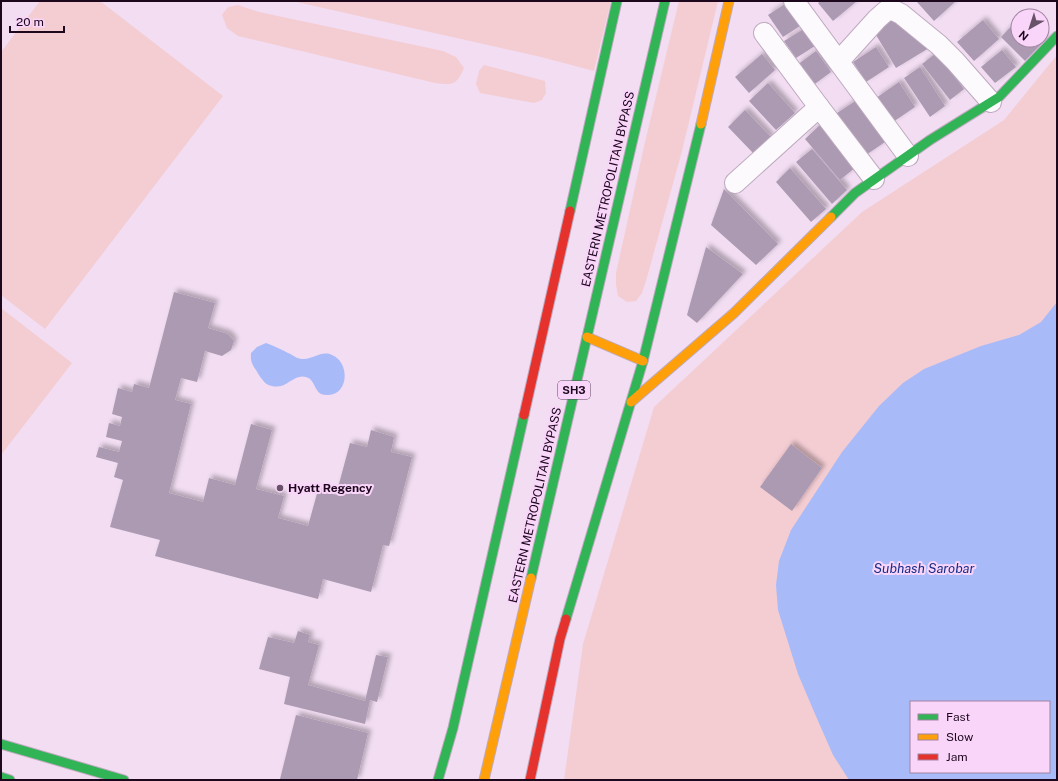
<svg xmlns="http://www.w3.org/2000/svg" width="1058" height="781" viewBox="0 0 1058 781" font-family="'Public Sans',sans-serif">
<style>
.green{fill:#f4cdd3;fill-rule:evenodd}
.water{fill:#a8baf8;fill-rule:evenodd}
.building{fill:#ac9ab3;filter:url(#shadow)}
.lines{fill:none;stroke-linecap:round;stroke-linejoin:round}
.street-casing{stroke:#beaabf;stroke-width:22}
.fast-casing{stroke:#beaabf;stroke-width:11}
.slow-casing{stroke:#beaabf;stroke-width:11}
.jam-casing{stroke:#beaabf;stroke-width:11}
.street{stroke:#fdfafd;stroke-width:20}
.fast{stroke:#30b455;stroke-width:9}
.slow{stroke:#ff9f0a;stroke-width:9}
.jam{stroke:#e5322d;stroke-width:9}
.poi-dot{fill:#675268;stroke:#fad5fa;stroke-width:1.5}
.labels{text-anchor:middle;stroke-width:4;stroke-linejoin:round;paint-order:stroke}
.shield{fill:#fad5fa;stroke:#5f455f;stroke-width:1}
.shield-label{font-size:11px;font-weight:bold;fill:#1c071d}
.street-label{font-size:12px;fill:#1c071d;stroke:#fad5fa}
.poi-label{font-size:12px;font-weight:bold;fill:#1c071d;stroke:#fad5fa;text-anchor:start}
.water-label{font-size:13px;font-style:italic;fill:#142e87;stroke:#fad5fa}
</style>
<defs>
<filter id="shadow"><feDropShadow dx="3.5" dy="-3.5" stdDeviation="2" flood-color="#0004"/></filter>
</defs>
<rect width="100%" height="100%" fill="#f2ddf2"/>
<g class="green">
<polygon points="40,1 100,1 223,96 45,329 1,295 1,52"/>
<polygon points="292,1 611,1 594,71 541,57"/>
<polygon points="679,1 718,1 682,151 646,281 642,293 636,301 627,302 618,296 616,285 616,273 645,142"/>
<path d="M238,5L259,12L443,51L456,57L464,68C456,86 453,85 435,83L238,36L227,28L222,15L228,7Z"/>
<path d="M1057,55V780H564L583,644L654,407L862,212L1004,120ZM911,702H1049V772H911Z"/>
<polygon points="484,65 545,81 546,93 542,100 534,103 480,93 476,84 479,71"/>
<polygon points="1,308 72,363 1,455"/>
</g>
<g class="water">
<path d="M1057,302V780H849L833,755L815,714L798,674L778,610L776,585L779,561L791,530L842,452L879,406L903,383L924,369L981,346L1019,335L1041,322ZM911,702H1049V772H911Z"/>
<path d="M266,343C274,346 281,349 288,353C293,355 297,359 302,359C313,360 321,350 332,355C350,362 349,395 328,395C313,396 317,380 306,377C294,373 286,390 272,386C266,385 263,381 259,375C254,366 250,364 251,353L257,347Z"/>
</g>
<g class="building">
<polygon points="821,1 857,1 833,21 818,3"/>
<polygon points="918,1 956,1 934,21 917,2"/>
<polygon points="788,2 803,24 783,37 768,15"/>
<polygon points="892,16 929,48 896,68 873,30"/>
<polygon points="1018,19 1018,40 1042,40 1042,35 1046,39 1025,61 1001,37"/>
<polygon points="983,20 999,39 974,61 957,42"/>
<polygon points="807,27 818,44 796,58 784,41"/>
<polygon points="876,47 889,67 866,82 853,62"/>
<polygon points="1002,50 1016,67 995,83 981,67"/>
<polygon points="816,51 831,72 812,86 797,65"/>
<polygon points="936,53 964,89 950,100 922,64"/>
<polygon points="762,54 775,70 749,93 735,77"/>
<polygon points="920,67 945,106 930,117 904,78"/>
<polygon points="899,82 915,107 893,122 876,98"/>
<polygon points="768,83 795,113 776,130 749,101"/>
<polygon points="857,100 885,142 863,157 834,115"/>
<polygon points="745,110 771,137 754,154 728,127"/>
<polygon points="820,125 856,167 840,180 805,139"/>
<polygon points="812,149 847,190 832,204 796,162"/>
<polygon points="790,168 826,209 811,222 776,182"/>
<polygon points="724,189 778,244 756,265 711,225"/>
<polygon points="706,247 743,274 697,323 687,315"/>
<polygon points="174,292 215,303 208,328 228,334 234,341 231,350 222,356 205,351 197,382 181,378 175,400 191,404 169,493 203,502 209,478 235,485 251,424 272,430 256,489 284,496 278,518 308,526 318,490 336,495 350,443 367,447 371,430 394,437 391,452 412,457 389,546 383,545 371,592 323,579 318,599 155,556 160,540 110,527 123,480 114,477 118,463 96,457 99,447 119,452 122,441 106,437 109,423 120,426 122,417 112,414 118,388 132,392 134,384 149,388"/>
<polygon points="791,444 822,468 792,511 760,487"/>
<polygon points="298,631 310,635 308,642 319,645 308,685 365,701 376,655 388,657 377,702 370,700 365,724 284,704 290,677 259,669 268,637 294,643"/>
<polygon points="296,715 368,733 357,780 285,780 280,779"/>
</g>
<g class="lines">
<g class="street-casing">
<g id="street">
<polyline points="794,1 908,156"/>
<polyline points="764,33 819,107 874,179"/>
<polyline points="839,61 877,19 886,11 893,10 901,14 939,45 955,61 991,102"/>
<polyline points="735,183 819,107"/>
</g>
</g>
<g class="fast-casing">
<g id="fast">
<polyline points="570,211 617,1"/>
<polyline points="831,217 855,193 930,140 999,97 1057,36"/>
<polyline points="531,578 665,1"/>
<polyline points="566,619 643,361 701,124"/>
<polyline points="1,744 124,780"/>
<polyline points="1,777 10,780"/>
<polyline points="438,780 453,728 524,415"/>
</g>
</g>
<g class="slow-casing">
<g id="slow">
<polyline points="701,124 729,1"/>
<polyline points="587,337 643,361"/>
<polyline points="631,402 734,313 831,217"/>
<polyline points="484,780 531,578"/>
</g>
</g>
<g class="jam-casing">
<g id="jam">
<polyline points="524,415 570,211"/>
<polyline points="530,780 560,639 566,619"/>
</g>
</g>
<use href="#street" class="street"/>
<use href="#fast" class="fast"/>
<use href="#slow" class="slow"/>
<use href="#jam" class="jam"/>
</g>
<circle class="poi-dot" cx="280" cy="488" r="4"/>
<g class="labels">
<rect class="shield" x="558" y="381" width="32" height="18" rx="3"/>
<g class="shield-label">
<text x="574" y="394">SH3</text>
</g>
<g class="street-label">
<text transform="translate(608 189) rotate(-77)" y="4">EASTERN METROPOLITAN BYPASS</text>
<text transform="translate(535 505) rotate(-77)" y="4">EASTERN METROPOLITAN BYPASS</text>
</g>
<g class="poi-label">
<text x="288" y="492">Hyatt Regency</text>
</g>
<g class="water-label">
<text x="924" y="573">Subhash Sarobar</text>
</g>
</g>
<rect width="1058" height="781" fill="none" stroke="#1c071d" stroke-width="4"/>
<rect x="910" y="701" width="140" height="72" fill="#fad5fa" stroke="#a183a2"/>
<rect x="918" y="714" width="20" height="6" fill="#30b455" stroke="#a183a2"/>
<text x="946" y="721" font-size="12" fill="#1c071d">Fast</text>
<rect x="918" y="734" width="20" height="6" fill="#ff9f0a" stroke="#a183a2"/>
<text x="946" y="741" font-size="12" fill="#1c071d">Slow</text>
<rect x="918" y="754" width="20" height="6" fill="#e5322d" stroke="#a183a2"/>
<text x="946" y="761" font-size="12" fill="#1c071d">Jam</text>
<g transform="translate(1030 28) rotate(219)"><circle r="19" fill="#fad5fa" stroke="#a183a2"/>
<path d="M0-3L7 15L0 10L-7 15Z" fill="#675268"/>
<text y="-6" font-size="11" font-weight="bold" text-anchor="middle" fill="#1c071d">N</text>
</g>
<path d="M10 26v6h54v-6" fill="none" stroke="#1c071d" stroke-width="2"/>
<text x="16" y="26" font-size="12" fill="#1c071d" stroke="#fad5fa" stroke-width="3" paint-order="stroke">20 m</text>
</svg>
